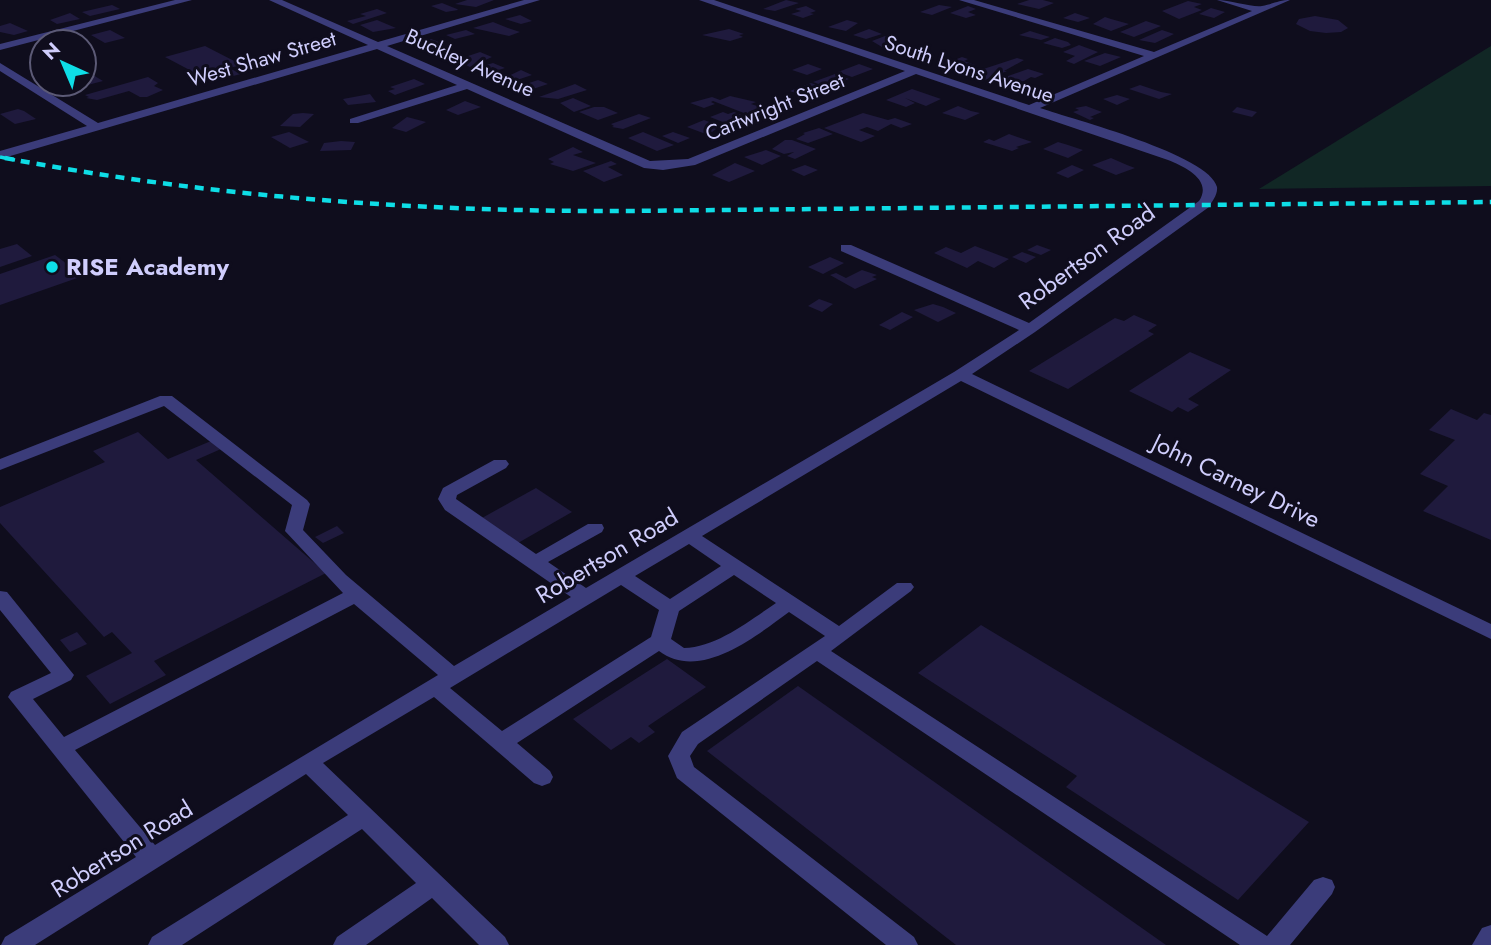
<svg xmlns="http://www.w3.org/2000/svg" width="1491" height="945" viewBox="0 0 1491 945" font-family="Jost,sans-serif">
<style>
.green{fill:#112725}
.building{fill:#1f1a3d}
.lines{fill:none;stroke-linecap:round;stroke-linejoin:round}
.minor{fill:#3b3c7a;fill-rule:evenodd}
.rail-far1{stroke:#0edde6;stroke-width:3.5;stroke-dasharray:6 5;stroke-linecap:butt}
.rail{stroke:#0edde6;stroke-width:4.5;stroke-dasharray:9 7;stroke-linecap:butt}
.poi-dot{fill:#0edde6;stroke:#0f0d1d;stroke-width:2.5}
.labels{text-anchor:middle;stroke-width:6;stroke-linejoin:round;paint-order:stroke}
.far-street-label{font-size:21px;fill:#cfcdfc;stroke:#0f0d1d}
.street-label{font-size:24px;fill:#cfcdfc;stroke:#0f0d1d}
.poi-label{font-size:24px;font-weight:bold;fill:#cfcdfc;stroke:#0f0d1d;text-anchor:start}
</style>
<rect width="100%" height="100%" fill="#0f0d1d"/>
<polygon class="green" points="1491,46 1491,186 1259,189"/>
<g class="building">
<polygon points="467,0 494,0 476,7 455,4"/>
<polygon points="786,0 799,3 775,11 763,9"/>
<polygon points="1029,0 1043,0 1054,3 1039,9 1017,4"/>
<polygon points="1188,1 1202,4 1194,7 1202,10 1179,19 1162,11"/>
<polygon points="442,3 457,9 458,10 446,12 431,6"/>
<polygon points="112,5 120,9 90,16 82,12"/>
<polygon points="939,5 952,7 932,15 920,12"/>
<polygon points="806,6 816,11 810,13 814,14 803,18 791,14 801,11 795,9"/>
<polygon points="968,6 976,9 968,12 976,15 966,18 950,13"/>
<polygon points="1211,8 1225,12 1214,18 1199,14"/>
<polygon points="377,9 387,13 353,24 347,21 366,16 360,14"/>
<polygon points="70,13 80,19 57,24 50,20"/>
<polygon points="1075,13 1090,18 1078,22 1063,18"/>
<polygon points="520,15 532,21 521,24 505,19"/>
<polygon points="1315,16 1338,20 1348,28 1341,32 1326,33 1310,31 1296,24 1299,19"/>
<polygon points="1105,17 1111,19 1129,24 1111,31 1093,24"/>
<polygon points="377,20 396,28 373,32 360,25"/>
<polygon points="847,20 858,23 846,31 828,27"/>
<polygon points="1146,21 1161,26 1134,37 1120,32"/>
<polygon points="493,22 508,28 520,32 509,36 473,28"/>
<polygon points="10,23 28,31 14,35 0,32 0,26"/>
<polygon points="729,29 744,34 739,35 743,37 730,41 702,35"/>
<polygon points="869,29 882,34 866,39 853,35"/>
<polygon points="110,30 125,38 105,43 91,35"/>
<polygon points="466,30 475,34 455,39 446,35"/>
<polygon points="1162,30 1174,34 1155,43 1139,40"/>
<polygon points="1030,31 1043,35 1050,37 1041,40 1019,35"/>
<polygon points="885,36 903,42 882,47 872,41"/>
<polygon points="1055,38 1068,42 1071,45 1062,48 1043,43"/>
<polygon points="431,39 444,44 440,45 448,48 438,52 417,44"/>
<polygon points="906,44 916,47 924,50 913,54 895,48"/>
<polygon points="1079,45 1098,52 1074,64 1066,61 1075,56 1063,52"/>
<polygon points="205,46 242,65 229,68 241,74 225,78 214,72 201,76 165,57"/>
<polygon points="480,52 492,57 470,67 456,60"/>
<polygon points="1105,53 1121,57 1100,66 1084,61"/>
<polygon points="962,57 968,59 964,61 975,65 954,70 941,65"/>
<polygon points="1017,58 1024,60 1004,71 1007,71 985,80 965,75"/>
<polygon points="493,63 505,68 489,73 480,70 483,69 479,67"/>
<polygon points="808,64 822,69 807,75 792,70"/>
<polygon points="859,64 873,69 852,77 838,72"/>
<polygon points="1028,69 1044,74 1035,78 1031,77 1015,86 1006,87 994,81"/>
<polygon points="521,70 532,75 511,82 500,80"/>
<polygon points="835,74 849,79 827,87 813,82"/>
<polygon points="93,75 103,81 80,87 74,84 84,84 84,78"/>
<polygon points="148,77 158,83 154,86 163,90 147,97 140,97 129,91 97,100 86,98 89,97 85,95"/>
<polygon points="414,79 425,84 395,95 388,91 395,89 390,87"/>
<polygon points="538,80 548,84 527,91 517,87"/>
<polygon points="811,83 825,88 804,96 790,91"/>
<polygon points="575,84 587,90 558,99 539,97"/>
<polygon points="1140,85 1161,92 1172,94 1159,99 1129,89"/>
<polygon points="912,89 941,99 926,106 905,98 915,103 906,107 886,100"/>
<polygon points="370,94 376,102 348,105 343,99"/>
<polygon points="1117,95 1130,99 1117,105 1103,99"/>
<polygon points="730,96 756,102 751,104 763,108 749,115 713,101 711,102 715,104 704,108 690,103 712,97 720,100"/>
<polygon points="573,98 591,106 574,112 560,103"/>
<polygon points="465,101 481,107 458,115 446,110"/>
<polygon points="958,106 971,111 980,113 965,120 942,113"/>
<polygon points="1086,106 1102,112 1090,117 1094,118 1090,120 1073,112 1079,110 1075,108"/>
<polygon points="594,107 604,107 618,113 598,120 579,112"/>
<polygon points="1237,107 1257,112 1252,117 1232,112"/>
<polygon points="18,109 24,111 36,119 15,124 0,114"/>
<polygon points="723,112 728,114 734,112 744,116 728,124 710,117"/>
<polygon points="303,113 314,114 300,127 280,126 293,114"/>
<polygon points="863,113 888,120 895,118 912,124 901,128 891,124 878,131 867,127 859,130 875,136 861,142 824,128"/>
<polygon points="639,114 651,118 623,129 612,127 614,126 611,124"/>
<polygon points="407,117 411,118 426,122 406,132 392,128"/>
<polygon points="704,120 720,126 712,132 703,133 687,127"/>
<polygon points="819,128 833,134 808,143 796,139 805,134 803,133"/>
<polygon points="289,132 309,142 290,148 271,137"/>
<polygon points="643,132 674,145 657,151 628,138"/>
<polygon points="673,132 690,138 678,143 662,136"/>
<polygon points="1009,134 1032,142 1016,147 1019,148 1012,151 983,142 989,139 994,141"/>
<polygon points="785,140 792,140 816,149 795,159 787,156 794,152 784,154 772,149"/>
<polygon points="341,141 355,142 351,150 320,151 324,143"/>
<polygon points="1058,142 1068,145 1083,150 1068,158 1043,149"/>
<polygon points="573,147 583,152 573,155 596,163 573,171 550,164 554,162 548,159"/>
<polygon points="766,150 781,156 762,165 744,157"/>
<polygon points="1111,158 1127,165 1135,168 1116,175 1092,165"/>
<polygon points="611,161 617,164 608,167 623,175 604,182 583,171"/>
<polygon points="735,163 755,171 729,182 712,175"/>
<polygon points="805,165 818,170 804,176 791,170"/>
<polygon points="1072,165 1084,170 1068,178 1056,173"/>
<polygon points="17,244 32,256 0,267 0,249"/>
<polygon points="1037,245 1051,250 1041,255 1027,250"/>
<polygon points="975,246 1009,259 994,268 978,261 967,268 934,253 946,247 961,253"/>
<polygon points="1022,252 1036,257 1026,263 1012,257"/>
<polygon points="55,255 83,276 0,305 0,274"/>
<polygon points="830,257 844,263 823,274 808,267"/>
<polygon points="862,270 877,275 872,277 877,279 855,289 830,275 836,273 846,278"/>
<polygon points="819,299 833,304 822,312 808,306"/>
<polygon points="933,304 943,307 956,313 938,322 914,310"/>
<polygon points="902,312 913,317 890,330 879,325"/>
<polygon points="1134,315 1157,325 1148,331 1154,334 1068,389 1029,371 1115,318 1124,321"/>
<polygon points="1190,352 1231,370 1188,399 1199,405 1188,412 1178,407 1172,412 1129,391"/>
<polygon points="1451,409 1477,420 1484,413 1491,415 1491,540 1423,511 1448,486 1420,474 1455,440 1429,430"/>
<polygon points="138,432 168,459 211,441 221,449 196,460 326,573 154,661 166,675 110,704 86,676 132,653 112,632 104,637 0,523 0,507 105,462 93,451"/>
<polygon points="536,488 572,512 518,543 482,518"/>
<polygon points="337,526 344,533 323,543 315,537"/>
<polygon points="981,625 1309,822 1238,900 1066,787 1077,776 918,673"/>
<polygon points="77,632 87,644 70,652 60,640"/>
<polygon points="667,659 706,687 648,726 655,732 639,743 631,737 611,750 573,719"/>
<polygon points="798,686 1166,945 956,945 707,751"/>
</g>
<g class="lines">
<g class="minor">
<polygon points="175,0 192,0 0,50 0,44"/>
<path d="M269,0H282L378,42L524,0H540L387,46L650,161L688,159L905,71L699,0H714L1029,105L1144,56L959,0H974L1154,52L1252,11L1217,0C1230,0 1254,8 1262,6C1273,4 1279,0 1290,0L1040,108C1072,119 1210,155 1217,187C1218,195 1212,201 1209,207L1035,332L972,374L1491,624V639L961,381L702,536L839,626L897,583H911L914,587L911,591L831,651L1267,936L1314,880L1323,877L1332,880L1335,887L1332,894L1290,945H1240L817,661L698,744L690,756L694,767L914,937L918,945H886L677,778L668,756L682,732L825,636L789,612C756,636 700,682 659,651L517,743L550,771L553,777L550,783L542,786L534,783L434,697L323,763L505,937L509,945H479L432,898L366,945H333L337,937L416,883L362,829L182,945H148L152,937L348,815L306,774L35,945H1L5,937L136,857L8,697L11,692L51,673L0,610V591L7,592L74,675L71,680L33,699L64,737L343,593L285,531L292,505L164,406L0,470V459L160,396H172L307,500L310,504L303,530L346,575L454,666L571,597L445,510L438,499L443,488L494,460H506L509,464L506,468L457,495L456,499L536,554L588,524H602L604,528L602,532L548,562L586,588L954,372L1019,330L841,251V245H851L1029,323L1199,201C1213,180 1185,167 1168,160L916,74L695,165L663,170L644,168L467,89L358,123H350V119L457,85L377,49L0,159V151L87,126L0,71V63L98,123L368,45ZM689,544L721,566L670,599L635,576ZM734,575L776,603C749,621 717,647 684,648L671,639L679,611ZM621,585L659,610L651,637L502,731L450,688ZM354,604L438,675L155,845L75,750Z"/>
<polygon points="1491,925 1491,945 1472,945 1482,928"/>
</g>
<polyline class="rail-far1" points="0,157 15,160"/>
<path class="rail" d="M5,158C211,197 418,212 628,211L1491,202"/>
</g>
<circle class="poi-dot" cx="52" cy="267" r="7"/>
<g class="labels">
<g class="far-street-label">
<text transform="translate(262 59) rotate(-16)" y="7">West Shaw Street</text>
<text transform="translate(470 63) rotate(24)" y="7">Buckley Avenue</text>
<text transform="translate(969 69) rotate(18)" y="7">South Lyons Avenue</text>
<text transform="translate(775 107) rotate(-22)" y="7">Cartwright Street</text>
</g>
<g class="street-label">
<text transform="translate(1087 257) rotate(-36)" y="8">Robertson Road</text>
<text transform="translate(1236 481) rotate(26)" y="8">John Carney Drive</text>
<text transform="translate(607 556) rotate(-31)" y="8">Robertson Road</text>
<text transform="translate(122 849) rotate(-32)" y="8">Robertson Road</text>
</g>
<g class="poi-label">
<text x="66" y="275">RISE Academy</text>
</g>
</g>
<g transform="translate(63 63) rotate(316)"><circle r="33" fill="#0f0d1d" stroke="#5c5a76" stroke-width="2"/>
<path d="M0-5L12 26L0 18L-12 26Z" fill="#0edde6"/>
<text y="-10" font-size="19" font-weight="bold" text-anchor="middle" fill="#cfcdfc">N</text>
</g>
</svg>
